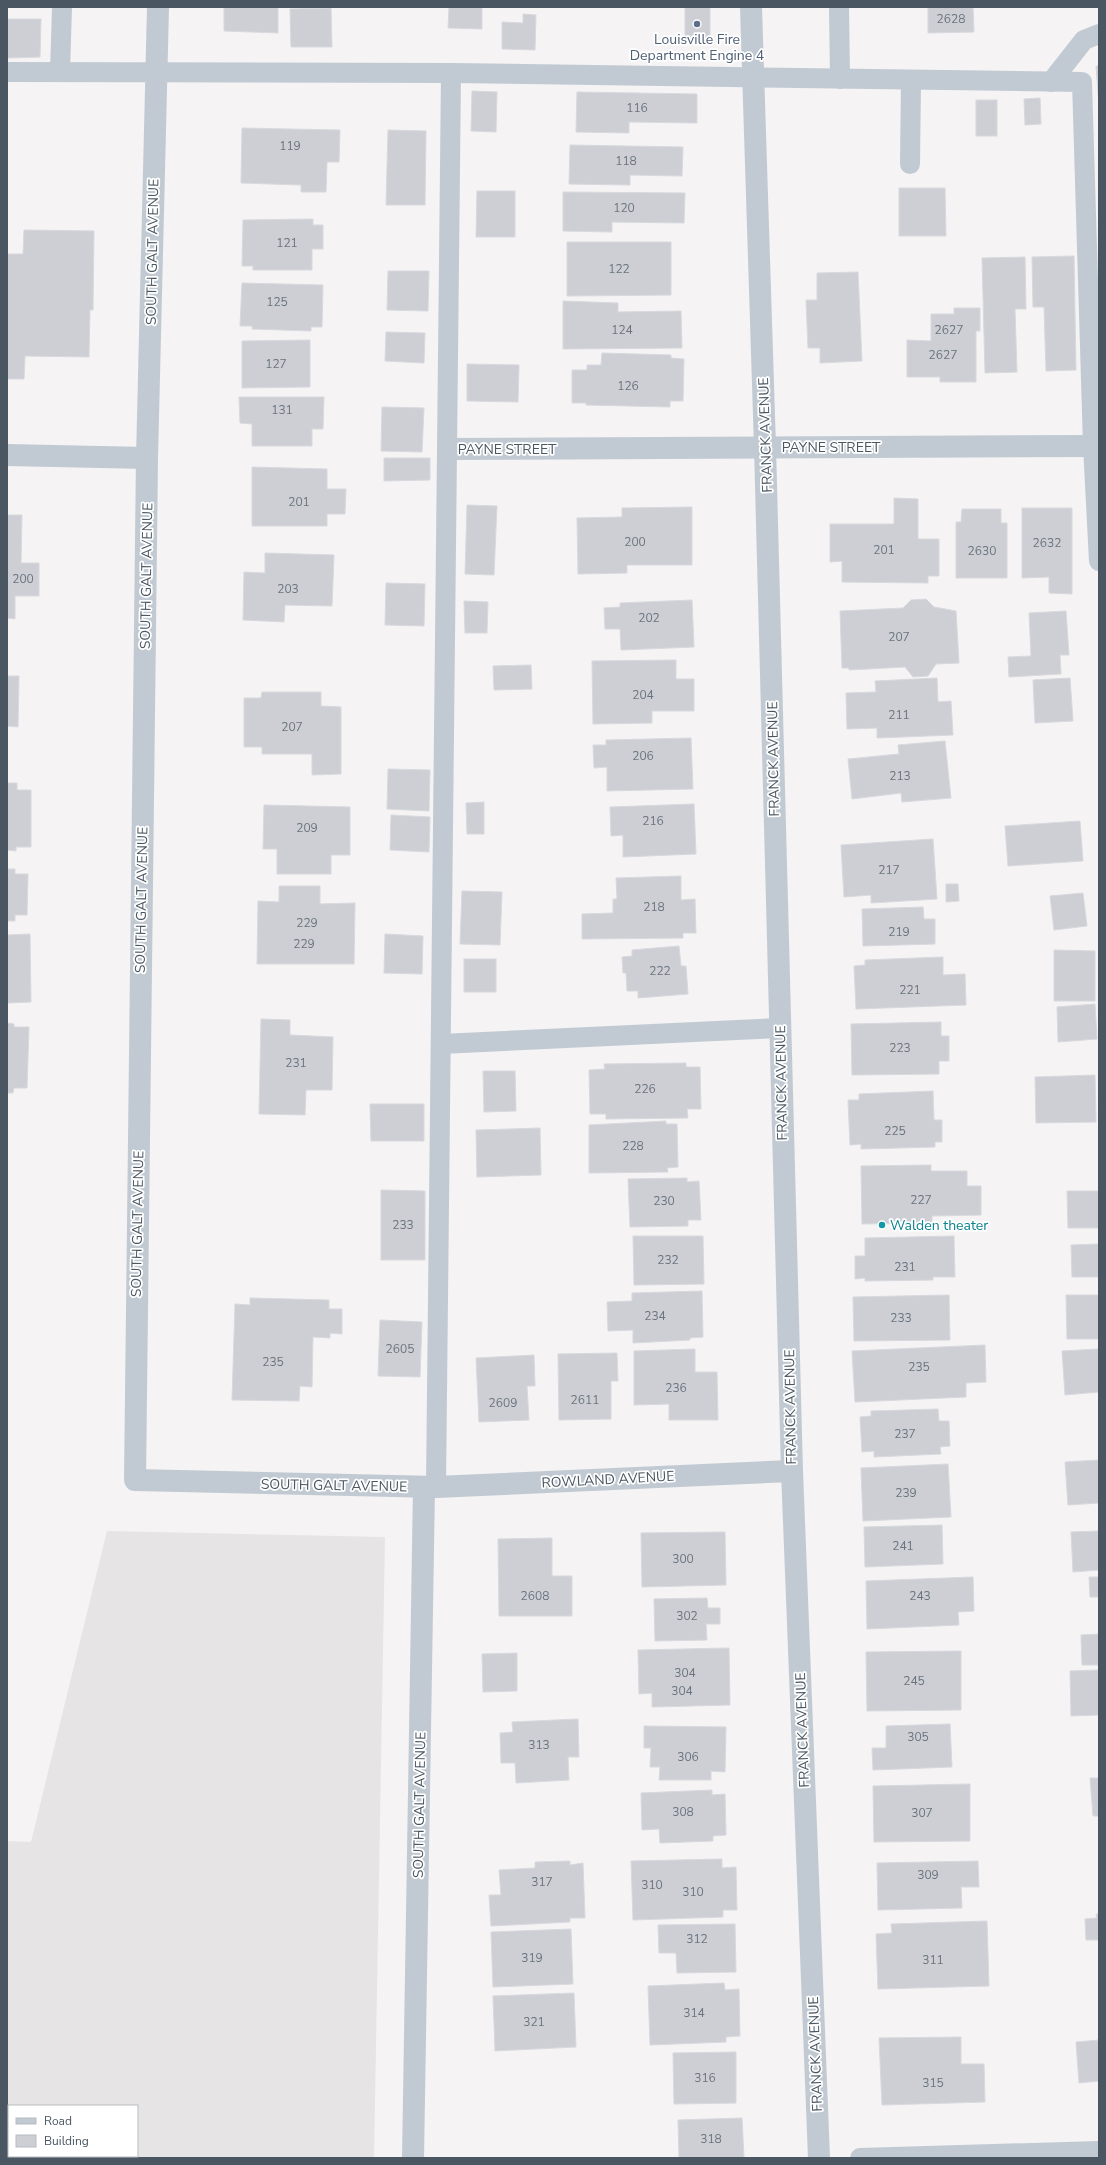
<svg xmlns="http://www.w3.org/2000/svg" width="1106" height="2165" viewBox="0 0 1106 2165" font-family="'Nunito Sans',sans-serif">
<style>
.education{fill:#e6e4e5;fill-rule:evenodd}
.building{fill:#cdcfd5;stroke:#d7d9de}
.lines{fill:none;stroke-linecap:round;stroke-linejoin:round}
.lane{stroke:#c1cad2;stroke-width:20}
.street{stroke:#c1cad2;stroke-width:22}
.service-dot{fill:#5c6f8a;stroke:#fff;stroke-width:1.5}
.culture-dot{fill:#0f9aa8;stroke:#fff;stroke-width:1.5}
.labels{text-anchor:middle;stroke-width:3.5;stroke-linejoin:round;paint-order:stroke}
.number-label{font-size:12px;fill:#6b747e}
.service-label{font-size:14px;fill:#4e5e75;stroke:#fff}
.street-label{font-size:14px;fill:#4a5661;stroke:#fff}
.culture-label{font-size:14px;fill:#0d838f;stroke:#fff;text-anchor:start}
</style>
<rect width="100%" height="100%" fill="#f5f3f3"/>
<path class="education" d="M107,1531L385,1537L374,2158H7V1841L31,1842ZM9,2106H137V2156H9Z"/>
<g class="building">
<polygon points="224,7 278,7 278,33 224,31"/>
<polygon points="449,7 482,7 482,29 448,28"/>
<polygon points="685,7 710,7 710,43 685,42"/>
<polygon points="928,7 973,7 974,32 928,33"/>
<polygon points="331,8 332,47 291,47 290,9"/>
<polygon points="523,14 536,15 535,50 502,49 502,22 523,23"/>
<polygon points="7,19 41,19 40,57 7,58"/>
<polygon points="1096,66 1099,66 1099,104"/>
<polygon points="472,91 497,92 496,132 471,131"/>
<polygon points="577,92 697,94 697,123 629,122 629,133 576,132"/>
<polygon points="1040,98 1041,124 1025,125 1024,99"/>
<rect x="976" y="100" width="21" height="36"/>
<polygon points="242,128 340,130 339,162 327,162 326,192 301,192 301,185 241,183"/>
<polygon points="388,130 426,131 425,205 386,205"/>
<polygon points="570,145 683,147 682,176 630,175 630,185 569,184"/>
<polygon points="899,188 945,188 946,236 899,236"/>
<polygon points="477,191 515,191 515,237 476,237"/>
<polygon points="563,192 685,193 684,223 612,222 612,232 563,231"/>
<polygon points="313,219 313,225 323,225 323,249 312,249 312,270 253,270 253,266 242,266 243,220"/>
<polygon points="24,230 94,231 93,310 90,310 89,357 25,356 24,379 7,379 7,254 23,254"/>
<polygon points="567,242 671,242 671,295 567,296"/>
<polygon points="1074,256 1076,370 1046,371 1044,307 1033,307 1032,257"/>
<polygon points="1025,257 1026,309 1015,309 1017,372 985,373 982,258"/>
<polygon points="388,271 429,271 428,311 387,310"/>
<polygon points="858,272 862,361 820,363 820,348 808,348 806,300 817,300 817,273"/>
<polygon points="242,283 323,285 322,327 311,327 311,331 252,329 252,326 240,326"/>
<polygon points="563,301 618,303 618,312 681,311 682,348 563,349"/>
<polygon points="954,308 980,308 980,331 976,331 976,382 940,382 940,377 907,377 907,340 931,341 931,314 954,314"/>
<polygon points="386,332 425,333 424,363 385,361"/>
<polygon points="310,340 310,387 242,388 242,341"/>
<polygon points="602,353 671,355 671,358 684,359 683,401 670,401 670,407 586,405 586,403 572,403 572,370 587,370 587,365 601,365"/>
<polygon points="467,364 519,365 518,402 467,401"/>
<polygon points="239,397 324,397 323,429 312,429 312,446 252,446 252,424 240,423"/>
<polygon points="382,407 424,408 422,452 381,451"/>
<polygon points="384,458 430,458 430,480 384,481"/>
<polygon points="252,467 327,469 327,489 346,489 345,514 327,514 327,526 252,526"/>
<polygon points="894,498 918,499 918,539 939,539 939,576 928,576 928,583 842,582 842,561 830,562 830,524 894,524"/>
<polygon points="467,505 497,506 494,575 465,574"/>
<polygon points="692,507 692,565 627,565 627,573 578,574 577,518 622,517 622,508"/>
<polygon points="1022,508 1072,508 1072,594 1049,593 1049,577 1022,578"/>
<polygon points="962,509 1001,509 1001,523 1007,523 1007,578 956,578 956,522 961,522"/>
<polygon points="7,515 22,515 21,563 39,563 39,596 15,596 15,619 7,618"/>
<polygon points="265,553 334,555 332,606 285,605 284,622 243,620 244,572 265,573"/>
<polygon points="386,583 425,584 424,626 385,625"/>
<polygon points="926,599 934,607 956,611 959,663 936,664 928,676 913,677 905,667 849,670 849,668 842,668 840,611 903,608 911,600"/>
<polygon points="692,600 694,647 621,650 620,629 605,629 604,608 620,607 620,603"/>
<polygon points="464,601 488,602 487,633 465,633"/>
<polygon points="1066,611 1069,655 1060,655 1061,674 1009,677 1008,657 1031,656 1029,613"/>
<polygon points="676,660 676,679 694,679 694,711 652,711 652,723 593,724 592,661"/>
<polygon points="531,665 532,689 494,690 493,666"/>
<polygon points="7,676 19,676 18,727 7,726"/>
<polygon points="937,678 938,702 951,701 953,735 877,738 877,728 847,729 846,693 876,692 875,681"/>
<polygon points="1070,678 1073,721 1035,723 1033,680"/>
<polygon points="262,692 321,692 321,706 341,707 341,774 312,775 312,754 262,754 262,747 244,747 244,698 261,698"/>
<polygon points="691,738 693,789 607,791 607,767 594,768 593,745 606,745 606,740"/>
<polygon points="945,741 951,798 902,802 901,793 852,799 848,759 899,754 898,745"/>
<polygon points="388,769 430,770 429,811 387,809"/>
<polygon points="7,783 17,783 17,790 31,790 31,847 16,847 16,851 7,850"/>
<polygon points="484,802 484,834 467,834 466,803"/>
<polygon points="694,804 696,854 623,857 623,835 611,836 610,807"/>
<polygon points="264,805 350,807 350,855 331,855 331,874 277,874 277,849 263,849"/>
<polygon points="391,815 430,817 429,852 390,850"/>
<polygon points="1080,821 1083,861 1008,866 1005,826"/>
<polygon points="933,839 937,899 871,903 871,895 844,897 841,845"/>
<polygon points="7,869 15,869 15,874 28,874 27,915 15,915 15,921 7,921"/>
<polygon points="681,876 681,900 695,899 696,933 683,933 683,938 582,939 582,914 613,913 613,899 617,899 616,878"/>
<polygon points="946,884 958,884 959,901 946,902"/>
<polygon points="279,886 320,886 320,904 355,903 354,964 257,964 258,901 279,902"/>
<polygon points="462,891 502,892 500,945 460,944"/>
<polygon points="1083,893 1087,926 1054,930 1050,896"/>
<polygon points="923,907 924,919 935,919 935,944 863,946 862,909"/>
<polygon points="30,934 31,1002 7,1003 7,935"/>
<polygon points="385,934 423,936 422,974 384,973"/>
<polygon points="679,946 681,966 686,966 688,994 638,998 638,991 627,991 626,973 623,973 622,957 632,956 632,950"/>
<polygon points="1054,950 1095,951 1095,1001 1054,1001"/>
<polygon points="943,957 943,975 965,974 966,1005 856,1009 854,966 865,965 865,960"/>
<rect x="464" y="959" width="32" height="33"/>
<polygon points="1095,1004 1097,1039 1058,1042 1057,1007"/>
<polygon points="261,1019 290,1020 290,1035 333,1037 332,1090 306,1090 305,1115 259,1114"/>
<polygon points="941,1022 941,1036 949,1036 949,1061 939,1061 939,1074 852,1075 851,1024"/>
<polygon points="7,1023 14,1024 14,1027 29,1027 27,1088 14,1088 13,1093 7,1093"/>
<polygon points="686,1063 686,1067 700,1067 701,1109 687,1109 688,1118 606,1119 606,1114 590,1114 589,1070 605,1069 604,1064"/>
<polygon points="483,1071 515,1071 516,1111 484,1112"/>
<polygon points="1095,1075 1096,1122 1036,1123 1035,1077"/>
<polygon points="933,1091 934,1120 942,1120 942,1142 935,1142 935,1147 861,1149 861,1144 850,1145 848,1100 859,1100 859,1094"/>
<polygon points="370,1104 424,1104 424,1141 371,1141"/>
<polygon points="666,1121 666,1124 677,1124 678,1167 667,1168 668,1172 589,1173 589,1125"/>
<polygon points="540,1128 541,1175 477,1177 476,1130"/>
<polygon points="931,1165 931,1171 967,1171 967,1186 981,1186 981,1215 932,1216 932,1223 862,1224 861,1166"/>
<polygon points="687,1178 687,1182 699,1181 701,1220 688,1220 688,1226 630,1227 628,1179"/>
<polygon points="381,1190 425,1191 425,1260 381,1260"/>
<polygon points="1067,1191 1099,1191 1099,1228 1068,1228"/>
<polygon points="633,1236 703,1236 704,1284 634,1285"/>
<polygon points="954,1236 955,1277 933,1277 933,1280 865,1281 865,1278 855,1279 855,1256 865,1256 865,1238"/>
<polygon points="1099,1244 1099,1277 1072,1277 1071,1245"/>
<polygon points="702,1291 703,1337 690,1338 690,1340 633,1343 633,1330 608,1331 607,1302 632,1301 632,1293"/>
<polygon points="949,1295 950,1340 854,1341 853,1297"/>
<polygon points="1066,1295 1099,1295 1099,1339 1067,1339"/>
<polygon points="250,1298 329,1300 329,1309 342,1309 342,1334 330,1333 330,1338 313,1337 312,1387 300,1386 299,1401 232,1400 235,1304 250,1305"/>
<polygon points="380,1320 422,1322 420,1377 378,1376"/>
<polygon points="985,1345 986,1382 966,1383 966,1397 855,1402 852,1351"/>
<polygon points="695,1349 695,1372 717,1372 718,1420 669,1420 669,1404 634,1405 634,1351"/>
<polygon points="1099,1349 1099,1392 1065,1395 1062,1351"/>
<polygon points="617,1353 618,1381 611,1381 611,1419 559,1420 558,1354"/>
<polygon points="534,1355 535,1386 527,1386 529,1420 479,1422 476,1358"/>
<polygon points="938,1409 939,1421 949,1421 950,1446 940,1447 941,1454 874,1457 874,1451 862,1452 860,1417 871,1416 871,1411"/>
<polygon points="1099,1460 1099,1503 1068,1505 1065,1462"/>
<polygon points="948,1464 951,1517 863,1521 861,1468"/>
<polygon points="942,1525 943,1564 865,1567 864,1527"/>
<polygon points="1099,1531 1099,1570 1073,1572 1071,1532"/>
<polygon points="725,1532 726,1585 642,1587 641,1533"/>
<polygon points="552,1538 552,1576 572,1576 572,1616 499,1616 498,1539"/>
<polygon points="973,1577 974,1611 958,1612 959,1625 867,1629 866,1581"/>
<polygon points="1089,1577 1099,1577 1099,1597 1090,1597"/>
<polygon points="707,1598 708,1608 720,1608 720,1624 706,1624 707,1640 655,1641 654,1599"/>
<polygon points="1099,1634 1099,1665 1082,1665 1081,1635"/>
<polygon points="729,1648 730,1705 652,1707 652,1693 639,1694 638,1650"/>
<polygon points="961,1651 961,1710 867,1711 866,1652"/>
<polygon points="517,1653 517,1691 483,1692 482,1654"/>
<polygon points="1099,1670 1099,1715 1071,1716 1070,1671"/>
<polygon points="578,1719 579,1757 568,1757 569,1780 516,1783 515,1763 501,1763 500,1733 513,1732 512,1722"/>
<polygon points="950,1724 952,1767 873,1770 872,1748 886,1748 886,1726"/>
<polygon points="644,1726 726,1727 725,1772 711,1771 711,1780 659,1780 660,1767 650,1767 651,1748 644,1748"/>
<polygon points="1090,1778 1099,1778 1099,1816 1093,1816"/>
<polygon points="970,1784 970,1841 874,1842 873,1786"/>
<polygon points="712,1790 712,1795 725,1794 726,1835 713,1836 713,1841 660,1843 659,1829 642,1830 641,1793"/>
<polygon points="722,1859 722,1868 736,1867 737,1910 723,1910 723,1917 633,1920 631,1861"/>
<polygon points="570,1861 570,1865 583,1863 585,1918 570,1918 570,1922 491,1926 489,1895 501,1895 499,1870 535,1868 535,1862"/>
<polygon points="978,1861 979,1887 961,1887 962,1908 878,1910 877,1863"/>
<polygon points="1096,1914 1099,1914 1099,1943 1099,1940 1086,1940 1085,1919 1097,1918"/>
<polygon points="987,1921 989,1986 878,1989 876,1934 892,1933 891,1924"/>
<polygon points="735,1924 736,1972 677,1973 676,1953 659,1953 658,1925"/>
<polygon points="571,1929 573,1984 493,1987 491,1932"/>
<polygon points="724,1983 725,1990 739,1989 740,2036 726,2037 726,2042 650,2045 648,1986"/>
<polygon points="574,1993 576,2047 495,2051 493,1996"/>
<polygon points="961,2037 961,2064 984,2064 985,2102 882,2105 879,2038"/>
<polygon points="1099,2040 1099,2081 1079,2083 1076,2042"/>
<polygon points="736,2052 736,2103 674,2104 673,2053"/>
<polygon points="742,2118 744,2158 679,2158 678,2120"/>
</g>
<g class="lines">
<g class="lane">
<polyline points="839,7 840,79"/>
<polyline points="7,72 451,73 1082,82 1093,446 1099,561"/>
<polyline points="60,72 62,7"/>
<polyline points="1051,82 1084,40 1099,34"/>
<polyline points="910,164 911,80"/>
<polyline points="441,1044 780,1028"/>
<polyline points="436,1487 451,73"/>
<polyline points="860,2158 1099,2151"/>
</g>
<g class="street">
<polyline points="158,7 147,458 135,1480 436,1487 792,1471"/>
<polyline points="751,7 765,447 792,1471 819,2158"/>
<polyline points="448,449 1093,446"/>
<polyline points="7,455 147,458"/>
<polyline points="413,2158 424,1487"/>
</g>
</g>
<circle class="service-dot" cx="697" cy="24" r="4"/>
<circle class="culture-dot" cx="882" cy="1225" r="4"/>
<g class="labels">
<g class="number-label">
<text x="951" y="23">2628</text>
<text x="637" y="112">116</text>
<text x="290" y="150">119</text>
<text x="626" y="165">118</text>
<text x="624" y="212">120</text>
<text x="287" y="247">121</text>
<text x="619" y="273">122</text>
<text x="277" y="306">125</text>
<text x="622" y="334">124</text>
<text x="949" y="334">2627</text>
<text x="943" y="359">2627</text>
<text x="276" y="368">127</text>
<text x="628" y="390">126</text>
<text x="282" y="414">131</text>
<text x="299" y="506">201</text>
<text x="635" y="546">200</text>
<text x="1047" y="547">2632</text>
<text x="884" y="554">201</text>
<text x="982" y="555">2630</text>
<text x="23" y="583">200</text>
<text x="288" y="593">203</text>
<text x="649" y="622">202</text>
<text x="899" y="641">207</text>
<text x="643" y="699">204</text>
<text x="899" y="719">211</text>
<text x="292" y="731">207</text>
<text x="643" y="760">206</text>
<text x="900" y="780">213</text>
<text x="653" y="825">216</text>
<text x="307" y="832">209</text>
<text x="889" y="874">217</text>
<text x="654" y="911">218</text>
<text x="307" y="927">229</text>
<text x="899" y="936">219</text>
<text x="304" y="948">229</text>
<text x="660" y="975">222</text>
<text x="910" y="994">221</text>
<text x="900" y="1052">223</text>
<text x="296" y="1067">231</text>
<text x="645" y="1093">226</text>
<text x="895" y="1135">225</text>
<text x="633" y="1150">228</text>
<text x="921" y="1204">227</text>
<text x="664" y="1205">230</text>
<text x="403" y="1229">233</text>
<text x="668" y="1264">232</text>
<text x="905" y="1271">231</text>
<text x="655" y="1320">234</text>
<text x="901" y="1322">233</text>
<text x="400" y="1353">2605</text>
<text x="273" y="1366">235</text>
<text x="919" y="1371">235</text>
<text x="676" y="1392">236</text>
<text x="585" y="1404">2611</text>
<text x="503" y="1407">2609</text>
<text x="905" y="1438">237</text>
<text x="906" y="1497">239</text>
<text x="903" y="1550">241</text>
<text x="683" y="1563">300</text>
<text x="535" y="1600">2608</text>
<text x="920" y="1600">243</text>
<text x="687" y="1620">302</text>
<text x="685" y="1677">304</text>
<text x="914" y="1685">245</text>
<text x="682" y="1695">304</text>
<text x="918" y="1741">305</text>
<text x="539" y="1749">313</text>
<text x="688" y="1761">306</text>
<text x="683" y="1816">308</text>
<text x="922" y="1817">307</text>
<text x="928" y="1879">309</text>
<text x="542" y="1886">317</text>
<text x="652" y="1889">310</text>
<text x="693" y="1896">310</text>
<text x="697" y="1943">312</text>
<text x="532" y="1962">319</text>
<text x="933" y="1964">311</text>
<text x="694" y="2017">314</text>
<text x="534" y="2026">321</text>
<text x="705" y="2082">316</text>
<text x="933" y="2087">315</text>
<text x="711" y="2143">318</text>
</g>
<g class="service-label">
<text x="697" y="44">Louisville Fire<tspan x="697" dy="16">Department Engine 4</tspan></text>
</g>
<g class="street-label">
<text transform="translate(152 252) rotate(-89)" y="5">SOUTH GALT AVENUE</text>
<text transform="translate(765 435) rotate(-92)" y="5">FRANCK AVENUE</text>
<text x="831" y="452">PAYNE STREET</text>
<text x="507" y="454">PAYNE STREET</text>
<text transform="translate(146 576) rotate(-89)" y="5">SOUTH GALT AVENUE</text>
<text transform="translate(773 759) rotate(-91)" y="5">FRANCK AVENUE</text>
<text transform="translate(141 900) rotate(-89)" y="5">SOUTH GALT AVENUE</text>
<text transform="translate(781 1083) rotate(-91)" y="5">FRANCK AVENUE</text>
<text transform="translate(137 1224) rotate(-89)" y="5">SOUTH GALT AVENUE</text>
<text transform="translate(790 1407) rotate(-91)" y="5">FRANCK AVENUE</text>
<text transform="translate(608 1479) rotate(-3)" y="5">ROWLAND AVENUE</text>
<text transform="translate(334 1485) rotate(1)" y="5">SOUTH GALT AVENUE</text>
<text transform="translate(802 1730) rotate(-92)" y="5">FRANCK AVENUE</text>
<text transform="translate(419 1805) rotate(-89)" y="5">SOUTH GALT AVENUE</text>
<text transform="translate(815 2054) rotate(-92)" y="5">FRANCK AVENUE</text>
</g>
<g class="culture-label">
<text x="890" y="1230">Walden theater</text>
</g>
</g>
<rect width="1106" height="2165" fill="none" stroke="#4a5661" stroke-width="16"/>
<rect x="8" y="2105" width="130" height="52" fill="#ffffff" stroke="#b7bbc0"/>
<rect x="16" y="2118" width="20" height="6" fill="#c1cad2" stroke="#b7bbc0"/>
<text x="44" y="2125" font-size="12" fill="#4a5661">Road</text>
<rect x="16" y="2135" width="20" height="12" fill="#cdcfd5" stroke="#b7bbc0"/>
<text x="44" y="2145" font-size="12" fill="#4a5661">Building</text>
</svg>
